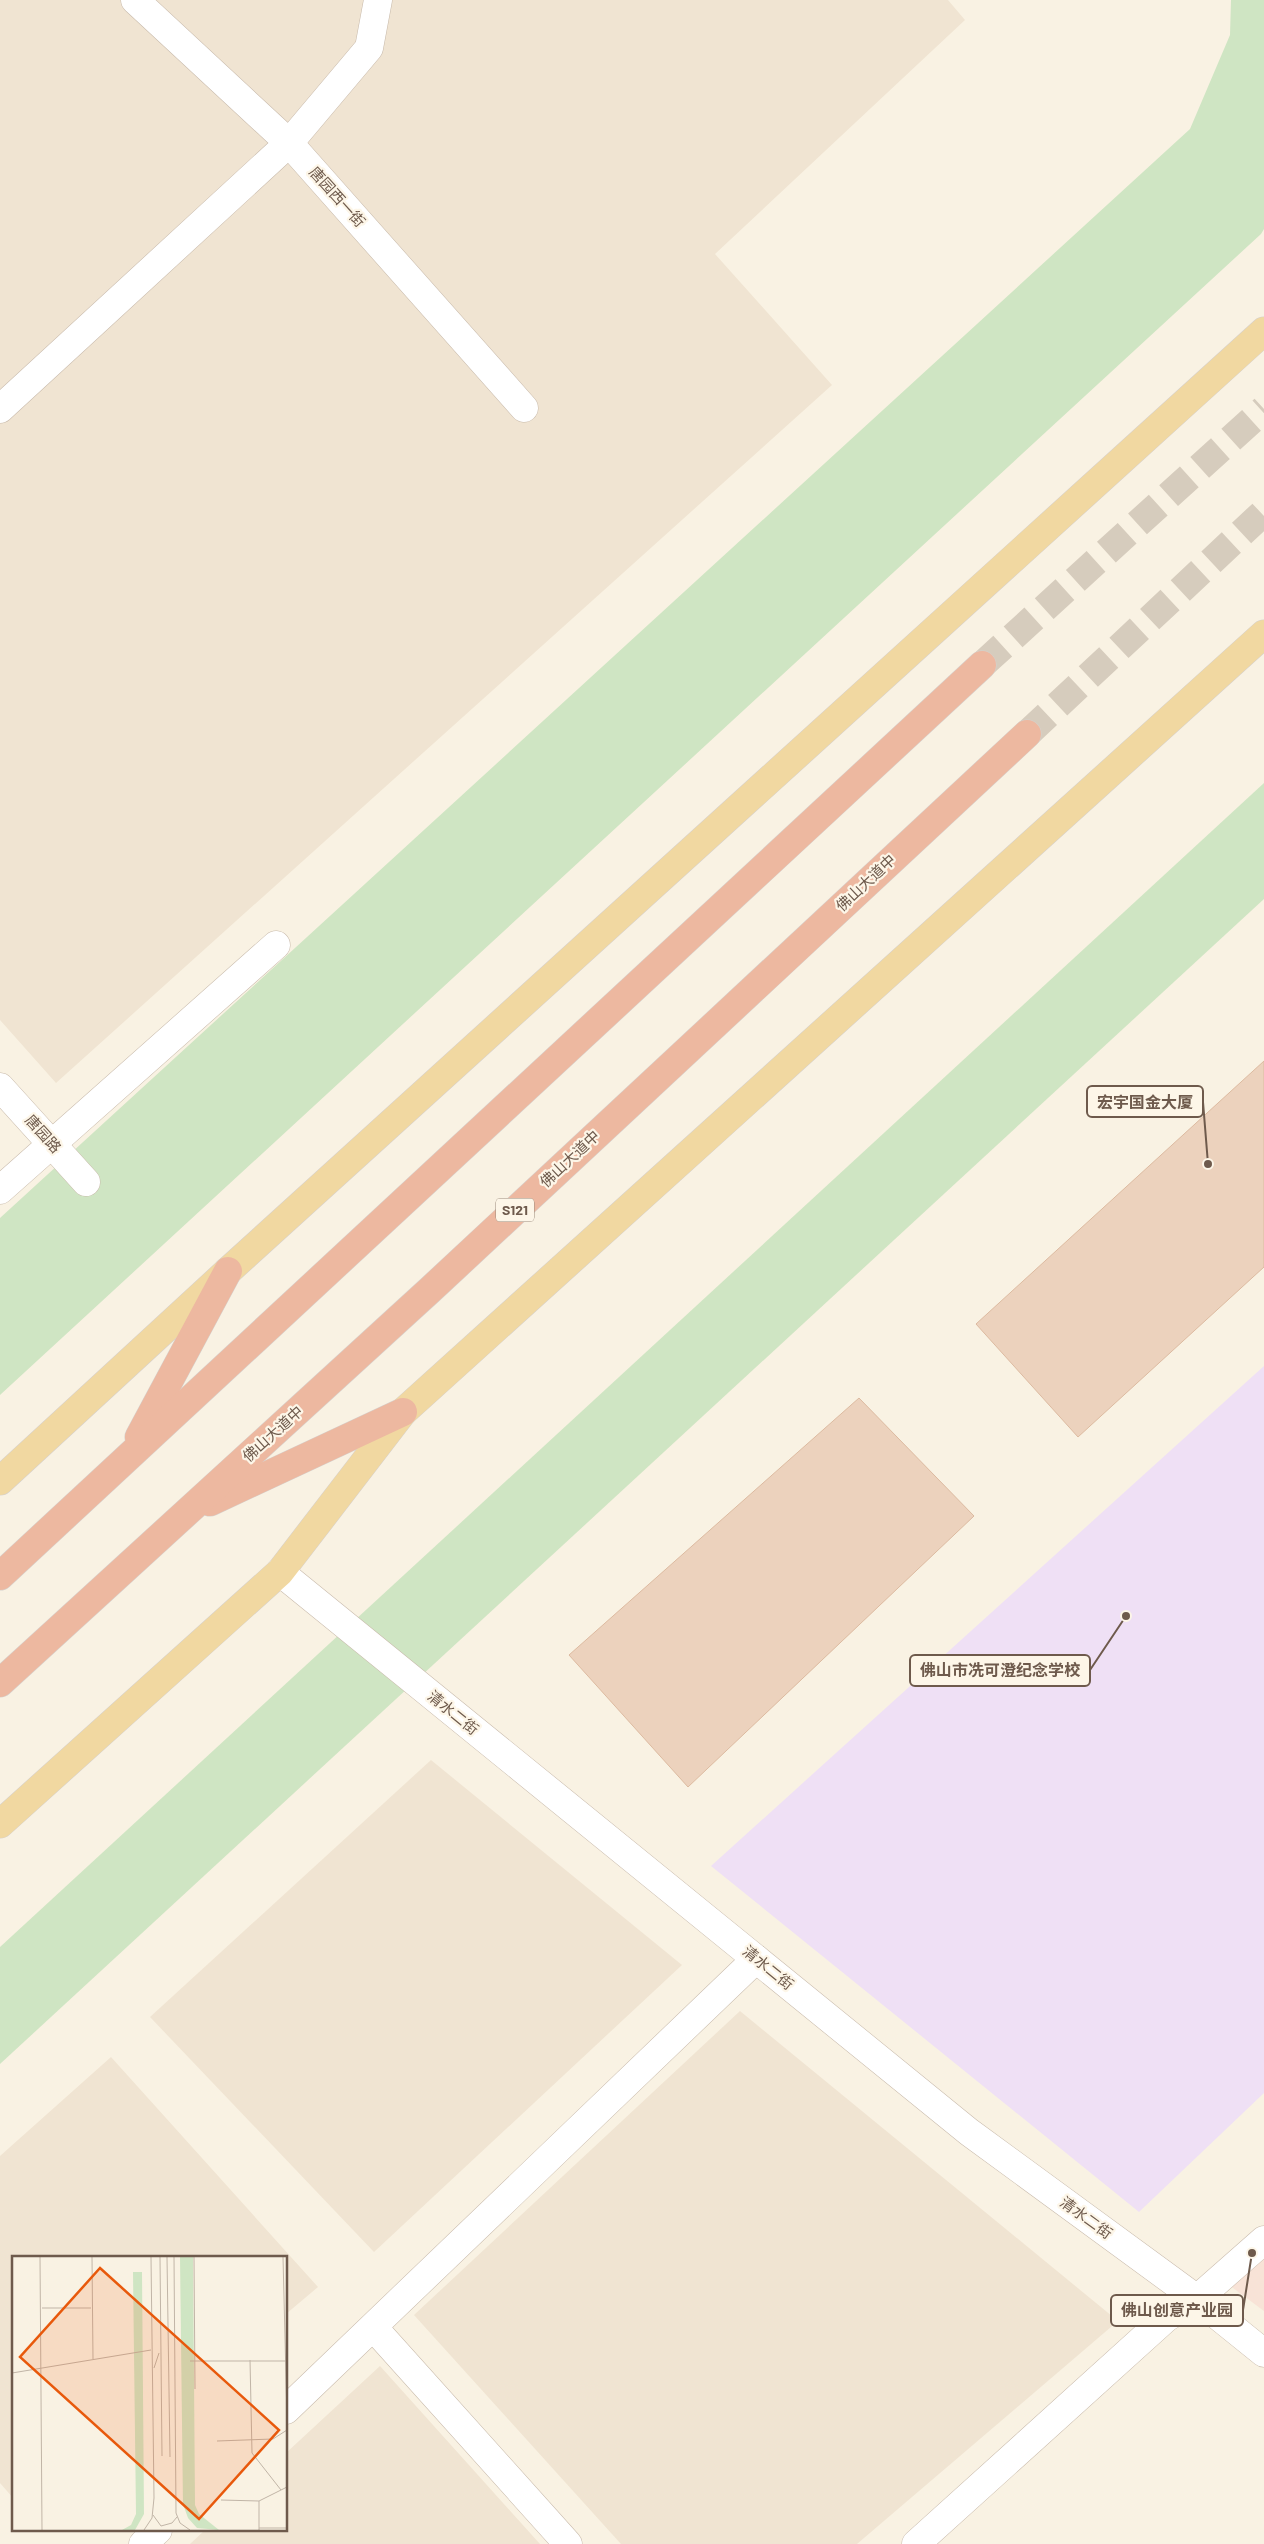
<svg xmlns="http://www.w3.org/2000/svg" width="1264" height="2544" viewBox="0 0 1264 2544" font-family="Barlow,'Noto Sans SC',sans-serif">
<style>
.residential{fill:#f0e4d2}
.commercial{fill:#f8e3d7}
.education{fill:#efe0f5}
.green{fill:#cfe5c3}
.building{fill:#ecd2bd;stroke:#dcbaa0}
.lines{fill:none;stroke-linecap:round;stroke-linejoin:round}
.highway-tunnel{stroke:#d6ccbd;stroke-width:28;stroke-dasharray:28 14;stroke-linecap:butt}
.minor-casing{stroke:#c8baab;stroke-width:29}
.major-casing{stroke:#d6d1cd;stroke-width:29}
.highway-casing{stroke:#d6d1cd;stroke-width:29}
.minor{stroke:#fff;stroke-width:28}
.major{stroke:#f1d8a1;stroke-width:28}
.highway{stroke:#edb8a0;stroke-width:28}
.labels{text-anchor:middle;stroke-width:4.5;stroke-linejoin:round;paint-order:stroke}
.shield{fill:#fdf6e8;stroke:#99897b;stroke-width:1}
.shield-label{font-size:14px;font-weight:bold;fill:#6e5a4c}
.street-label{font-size:15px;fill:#6e5a4c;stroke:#fdf6e8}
.inset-road{fill:none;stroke:#c1b5a7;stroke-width:1}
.view{fill:#e8590c;fill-opacity:0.15;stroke:#e8590c;stroke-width:2.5}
.inset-edge{fill:none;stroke:#6e5a4c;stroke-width:2.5}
.leader{fill:none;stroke:#6e5a4c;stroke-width:2}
.callout-dot{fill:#6e5a4c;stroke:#fdf6e8;stroke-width:2}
.callout{fill:#fdf6e8;stroke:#6e5a4c;stroke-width:2}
.callout-label{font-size:16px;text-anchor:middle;font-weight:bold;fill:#6e5a4c}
</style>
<rect width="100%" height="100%" fill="#f9f2e3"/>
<g class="residential">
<polygon points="0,0 948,0 965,20 715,254 832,385 56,1083 0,1020"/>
<polygon points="431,1760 682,1965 374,2252 150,2017"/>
<polygon points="740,2011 1118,2321 857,2544 621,2544 414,2315"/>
<polygon points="111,2057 318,2287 286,2314 286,2258 14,2258 14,2499 0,2483 0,2156"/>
<polygon points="380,2366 540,2544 190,2544 205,2530 286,2530 286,2453"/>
</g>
<polygon class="commercial" points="1264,2231 1264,2311 1217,2276"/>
<polygon class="education" points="1264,1366 1264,2093 1139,2212 711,1866"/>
<g class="green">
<polygon points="1231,0 1264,0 1264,229 1261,234 0,1395 0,1218 1190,129 1230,35"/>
<polygon points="1264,783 1264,899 0,2064 0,1947"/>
</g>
<g class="building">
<polygon points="1264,1061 1264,1267 1078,1437 976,1324"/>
<polygon points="859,1398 974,1516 688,1787 569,1655"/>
</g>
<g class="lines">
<g class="highway-tunnel">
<polyline points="982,665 1264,409"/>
<polyline points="1027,734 1264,512"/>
</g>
<g class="minor-casing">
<g id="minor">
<polyline points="135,0 289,143 524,408"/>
<polyline points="0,409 289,143 369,48 378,0"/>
<polyline points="0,1087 86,1182"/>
<polyline points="0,1190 276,945"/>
<polyline points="280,1572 969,2132 1197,2299 1264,2353"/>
<polyline points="374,2328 568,2544"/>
<polyline points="286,2410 756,1959"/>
<polyline points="143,2544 158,2530"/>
<polyline points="916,2544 1166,2318 1197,2299 1264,2240"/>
</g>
</g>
<g class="major-casing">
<g id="major">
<polyline points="0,1481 228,1271 1264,331"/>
<polyline points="0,1824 280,1572 403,1412 1264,634"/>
</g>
</g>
<g class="highway-casing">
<g id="highway">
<polyline points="139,1437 228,1271"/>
<polyline points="210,1502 403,1412"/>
<polyline points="0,1576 982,665"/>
<polyline points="0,1683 430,1290 1027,734"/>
</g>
</g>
<use href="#minor" class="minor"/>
<use href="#major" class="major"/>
<use href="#highway" class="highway"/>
</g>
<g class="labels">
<rect class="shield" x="496" y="1198.5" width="38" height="23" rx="4"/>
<g class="shield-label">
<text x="515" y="1215">S121</text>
</g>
<g class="street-label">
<text transform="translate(337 197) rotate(48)" y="5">唐园西一街</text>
<text transform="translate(866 883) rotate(-43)" y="5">佛山大道中</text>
<text transform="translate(43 1134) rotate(48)" y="5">唐园路</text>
<text transform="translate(570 1159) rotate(-43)" y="5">佛山大道中</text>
<text transform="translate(273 1434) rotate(-42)" y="5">佛山大道中</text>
<text transform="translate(453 1713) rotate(39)" y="5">清水二街</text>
<text transform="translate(768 1968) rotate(39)" y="5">清水二街</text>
<text transform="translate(1086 2218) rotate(36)" y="5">清水二街</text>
</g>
</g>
<g transform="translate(12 2256)">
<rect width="275" height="275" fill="#f9f2e3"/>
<path d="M168,1H181L183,249L187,258L207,274L185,272L176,262L171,248ZM121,16H130L132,258L123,274H110L119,269L124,258Z" fill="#cfe5c3"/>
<path class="inset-road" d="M28,1L30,274M80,1L81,103M148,1L150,200M155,1L158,201M162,1L164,257L168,267L178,274M182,1L183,133M271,1L275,162M30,52H79M238,104L240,197L269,234M178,105H275M142,112L147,97M0,117L139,94M205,185L261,183L275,174M209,244L247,245L275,231M247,245V274M141,259L149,270L160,267L165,261M247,272H275M132,274L140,262L142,242L139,1"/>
<path class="view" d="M88,12L267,174L187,263L8,101Z"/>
<rect width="275" height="275" class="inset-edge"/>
</g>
<path class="leader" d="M1208 1164L1203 1102M1126 1616L1090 1670M1252 2253L1243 2310"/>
<g class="callout-dot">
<circle cx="1208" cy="1164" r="5"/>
<circle cx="1126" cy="1616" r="5"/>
<circle cx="1252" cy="2253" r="5"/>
</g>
<g class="callout">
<rect x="1087" y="1086" width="116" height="31" rx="5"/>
<rect x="910" y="1655" width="180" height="31" rx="5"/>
<rect x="1111" y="2295" width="132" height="31" rx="5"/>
</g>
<g class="callout-label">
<text x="1145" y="1108">宏宇国金大厦</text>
<text x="1000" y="1676">佛山市冼可澄纪念学校</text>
<text x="1177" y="2316">佛山创意产业园</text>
</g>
</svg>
